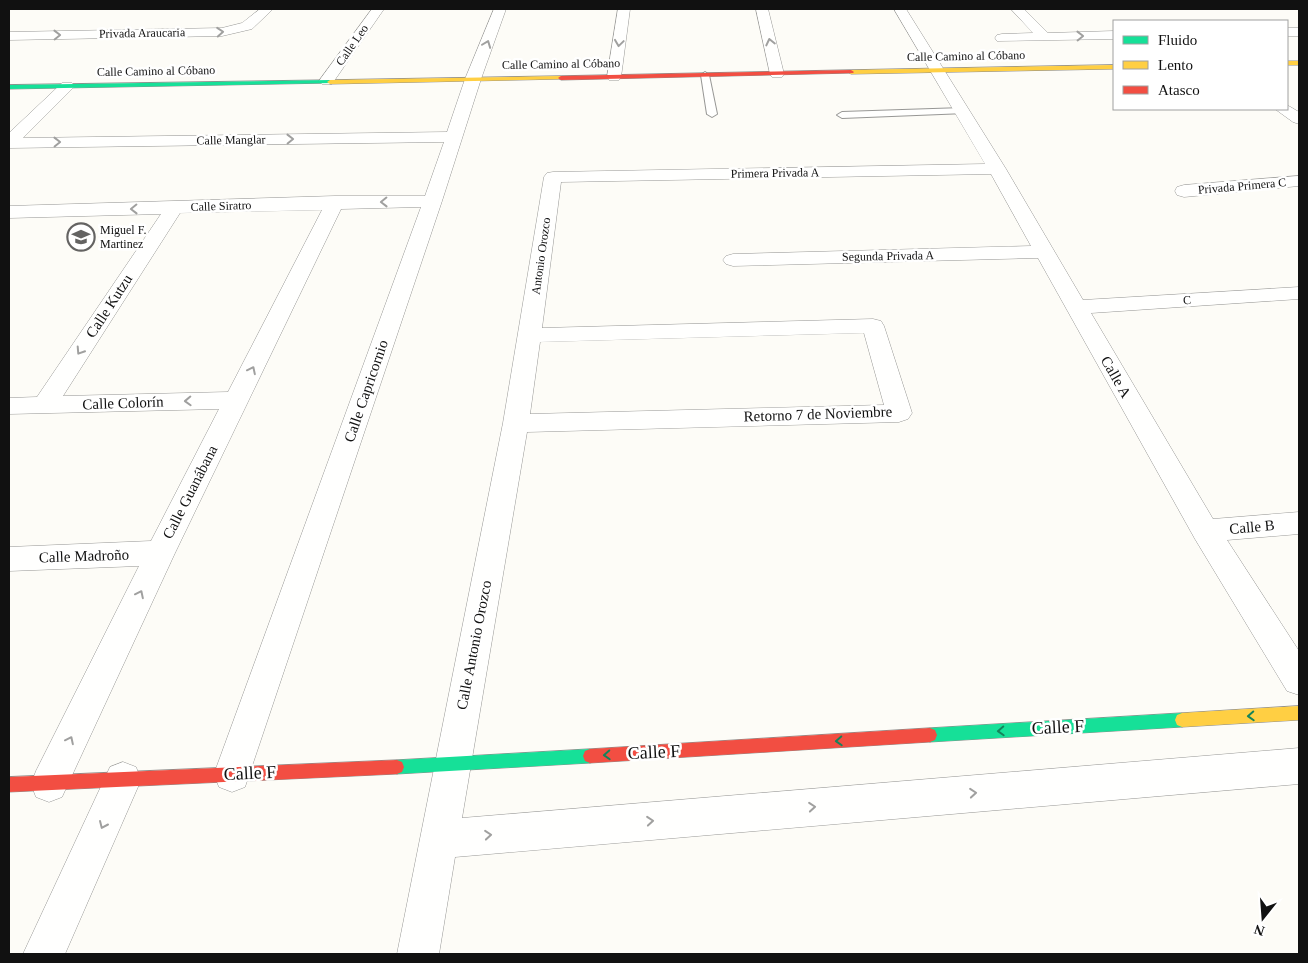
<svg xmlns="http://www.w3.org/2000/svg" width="1308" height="963" viewBox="0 0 1308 963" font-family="Georgia,serif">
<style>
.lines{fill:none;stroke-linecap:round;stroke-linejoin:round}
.lane-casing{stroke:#979795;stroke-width:2}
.street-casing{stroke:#979795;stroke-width:1}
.fast-casing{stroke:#8e8d8b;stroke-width:1}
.slow-casing{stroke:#8e8d8b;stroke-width:1}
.jam-casing{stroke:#8e8d8b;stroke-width:1}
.lane{fill:#fffffe;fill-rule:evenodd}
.street{fill:#fffffe;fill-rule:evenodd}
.fast{fill:#16e098;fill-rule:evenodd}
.slow{fill:#ffcf43;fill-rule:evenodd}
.jam{fill:#f24e42;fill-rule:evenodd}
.oneway{stroke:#a0a09f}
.oneway2{stroke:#14835b}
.labels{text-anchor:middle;stroke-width:5;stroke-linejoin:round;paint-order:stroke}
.far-street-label{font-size:12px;fill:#111;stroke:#fff}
.far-poi-label{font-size:12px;fill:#111;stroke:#fff;text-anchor:start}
.street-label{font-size:15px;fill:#111;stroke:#fff}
.near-street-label{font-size:18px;fill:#111;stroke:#fff}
</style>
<rect width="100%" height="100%" fill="#fdfcf7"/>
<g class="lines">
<g class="lane-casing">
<g id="lane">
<polygon points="705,72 709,75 717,114 712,117 707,114 701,75"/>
<polygon points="963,108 966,109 966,113 842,118 837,115 842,112"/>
</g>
</g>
<g class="street-casing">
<g id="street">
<polygon points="260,9 273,9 252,29 222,36 9,40 9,32 222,28 242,23"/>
<polygon points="372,9 384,9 332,84 322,84 319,81"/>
<path d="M494,9H506L481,79L442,201L245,787L232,792L219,787L214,774L421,207L341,209L175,553L62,797L49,802L36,797L31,784L36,771L139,566L9,571V547L151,541L219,409L9,414V398L37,397L161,214L9,218V206L335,196H425L444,142L9,148V133L62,83H72L75,86L23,138L447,132L465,79ZM322,210L228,392L63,396L180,213Z"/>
<polygon points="618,9 630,9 621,77 619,80 609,80 607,77"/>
<polygon points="756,9 768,9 784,74 782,77 772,77 770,74"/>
<path d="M894,9H906L1006,169L1083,300L1299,287V299L1091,313L1213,519L1299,512V534L1227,540L1299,651V695L1287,691L1195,539L1038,258L733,266L726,264L723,260L726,256L733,254L1031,246L991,174L561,182L542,328L873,319L881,321L884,326L912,413L908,419L899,422L527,432L462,818L1299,748V784L455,857L439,954H397L503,423L544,177L547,173L553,172L985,164ZM864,333L884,405L530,414L540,342Z"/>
<polygon points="1011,9 1024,9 1048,33 1114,31 1114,39 997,41 995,38 997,35 1002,34 1033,33"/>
<rect x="1287" y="28" width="12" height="8"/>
<polygon points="1287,105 1299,112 1299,124 1293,122 1275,109 1287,109"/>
<polygon points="1299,176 1299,186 1184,197 1177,195 1175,191 1177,187 1184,185"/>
<polygon points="123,762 136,767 141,780 65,954 23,954 110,767"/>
</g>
</g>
<g class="fast-casing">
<g id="fast">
<polygon points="330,80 332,81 332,83 9,89 9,85"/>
<polygon points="1182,713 1187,715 1189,720 1187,725 1182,727 930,742 925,740 923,735 925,730 930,728"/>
<polygon points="590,749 595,751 597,756 595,761 590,763 397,774 392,772 390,767 392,762 397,760"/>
</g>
</g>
<g class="slow-casing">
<g id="slow">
<rect x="1287" y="61" width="12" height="4"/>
<polygon points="1114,65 1114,69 851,74 848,72 851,70"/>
<polygon points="561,76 564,78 563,79 330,84 327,82 330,80"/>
<polygon points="1299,706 1299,720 1182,727 1177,725 1175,720 1177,715 1182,713"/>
</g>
</g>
<g class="jam-casing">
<g id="jam">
<polygon points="851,70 854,72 853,73 561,80 558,78 561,76"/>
<polygon points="930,728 935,730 937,735 935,740 930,742 590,763 585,761 583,756 585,751 590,749"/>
<polygon points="397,760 402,762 404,767 402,772 397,774 9,792 9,777"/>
</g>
</g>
<use href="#lane" class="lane"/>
<use href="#street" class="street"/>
<use href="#fast" class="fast"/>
<use href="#slow" class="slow"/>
<use href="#jam" class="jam"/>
</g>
<defs><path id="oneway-chevron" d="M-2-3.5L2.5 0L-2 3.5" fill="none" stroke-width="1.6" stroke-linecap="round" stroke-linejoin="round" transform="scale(1.25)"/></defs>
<g class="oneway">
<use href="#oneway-chevron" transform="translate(220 32) rotate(-4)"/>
<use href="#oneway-chevron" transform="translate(57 35) rotate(-1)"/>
<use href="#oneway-chevron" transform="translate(1080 36) rotate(-1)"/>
<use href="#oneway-chevron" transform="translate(770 42) rotate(-103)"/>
<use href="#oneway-chevron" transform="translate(619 43) rotate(98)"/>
<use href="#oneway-chevron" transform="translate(487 44) rotate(-69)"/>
<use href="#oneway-chevron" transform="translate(290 139) rotate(-1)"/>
<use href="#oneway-chevron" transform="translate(57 142) rotate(-1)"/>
<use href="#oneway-chevron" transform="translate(384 202) rotate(179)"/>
<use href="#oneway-chevron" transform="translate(134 209) rotate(179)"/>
<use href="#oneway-chevron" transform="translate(80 351) rotate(123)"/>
<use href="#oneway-chevron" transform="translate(252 370) rotate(-64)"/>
<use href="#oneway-chevron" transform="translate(188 401) rotate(178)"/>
<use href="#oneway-chevron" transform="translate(140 594) rotate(-64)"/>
<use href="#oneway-chevron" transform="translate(70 740) rotate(-64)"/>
<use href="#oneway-chevron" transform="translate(973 793) rotate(-5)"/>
<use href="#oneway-chevron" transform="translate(812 807) rotate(-5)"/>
<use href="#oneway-chevron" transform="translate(650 821) rotate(-5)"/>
<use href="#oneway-chevron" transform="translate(103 825) rotate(114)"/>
<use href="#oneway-chevron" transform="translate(488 835) rotate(-5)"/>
</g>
<g class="oneway2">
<use href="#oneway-chevron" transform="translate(1251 716) rotate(177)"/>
<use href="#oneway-chevron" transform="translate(1001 731) rotate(177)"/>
<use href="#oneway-chevron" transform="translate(839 741) rotate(177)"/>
<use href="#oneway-chevron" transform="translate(607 755) rotate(177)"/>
</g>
<defs>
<g id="school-ring" transform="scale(1.4375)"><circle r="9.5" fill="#fff" stroke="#646362" stroke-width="1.5"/><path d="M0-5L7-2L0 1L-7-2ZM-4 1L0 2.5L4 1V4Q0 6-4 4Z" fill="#646362"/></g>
</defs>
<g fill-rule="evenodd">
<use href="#school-ring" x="81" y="237"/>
</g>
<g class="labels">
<g class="far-street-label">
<text transform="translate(142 33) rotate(-1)" y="4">Privada Araucaria</text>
<text transform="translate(352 45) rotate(-55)" y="4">Calle Leo</text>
<text transform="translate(966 56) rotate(-1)" y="4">Calle Camino al Cóbano</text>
<text transform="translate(561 64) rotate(-1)" y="4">Calle Camino al Cóbano</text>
<text transform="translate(156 71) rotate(-1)" y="4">Calle Camino al Cóbano</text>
<text transform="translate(231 140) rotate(-1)" y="4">Calle Manglar</text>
<text transform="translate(775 173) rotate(-1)" y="4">Primera Privada A</text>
<text transform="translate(1242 186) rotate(-5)" y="4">Privada Primera C</text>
<text transform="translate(221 206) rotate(-2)" y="4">Calle Siratro</text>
<text transform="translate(541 256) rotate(-82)" y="4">Antonio Orozco</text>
<text transform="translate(888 256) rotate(-1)" y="4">Segunda Privada A</text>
<text transform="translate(1187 300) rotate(-3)" y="4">C</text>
</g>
<g class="far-poi-label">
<text x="100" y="234">Miguel F.<tspan x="100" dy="14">Martinez</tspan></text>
</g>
<g class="street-label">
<text transform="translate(109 306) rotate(-57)" y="5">Calle Kutzu</text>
<text transform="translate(1116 377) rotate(60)" y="5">Calle A</text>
<text transform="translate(366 391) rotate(-71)" y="5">Calle Capricornio</text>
<text transform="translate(123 403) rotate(-2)" y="5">Calle Colorín</text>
<text transform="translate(818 414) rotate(-2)" y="5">Retorno 7 de Noviembre</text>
<text transform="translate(190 492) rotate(-63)" y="5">Calle Guanábana</text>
<text transform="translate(1252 527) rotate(-5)" y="5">Calle B</text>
<text transform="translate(84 556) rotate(-2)" y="5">Calle Madroño</text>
<text transform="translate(474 645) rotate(-79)" y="5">Calle Antonio Orozco</text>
</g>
<g class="near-street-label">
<text transform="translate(1058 727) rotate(-3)" y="6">Calle F</text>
<text transform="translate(654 752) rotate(-3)" y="6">Calle F</text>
<text transform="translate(250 773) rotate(-3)" y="6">Calle F</text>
</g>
</g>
<rect width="1308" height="963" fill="none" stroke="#111111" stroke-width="20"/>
<rect x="1113" y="20" width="175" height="90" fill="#ffffff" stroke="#a0a0a0"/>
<rect x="1123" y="36" width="25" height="8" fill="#16e098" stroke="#a0a0a0"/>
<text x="1158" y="45" font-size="15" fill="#111111">Fluido</text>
<rect x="1123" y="61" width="25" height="8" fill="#ffcf43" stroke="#a0a0a0"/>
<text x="1158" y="70" font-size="15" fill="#111111">Lento</text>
<rect x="1123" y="86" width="25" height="8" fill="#f24e42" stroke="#a0a0a0"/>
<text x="1158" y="95" font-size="15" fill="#111111">Atasco</text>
<g transform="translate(1263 918) rotate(197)" stroke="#ffffff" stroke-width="4" paint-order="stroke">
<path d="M0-4L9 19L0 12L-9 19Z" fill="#111111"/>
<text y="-8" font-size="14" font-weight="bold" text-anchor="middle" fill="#111111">N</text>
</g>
</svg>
